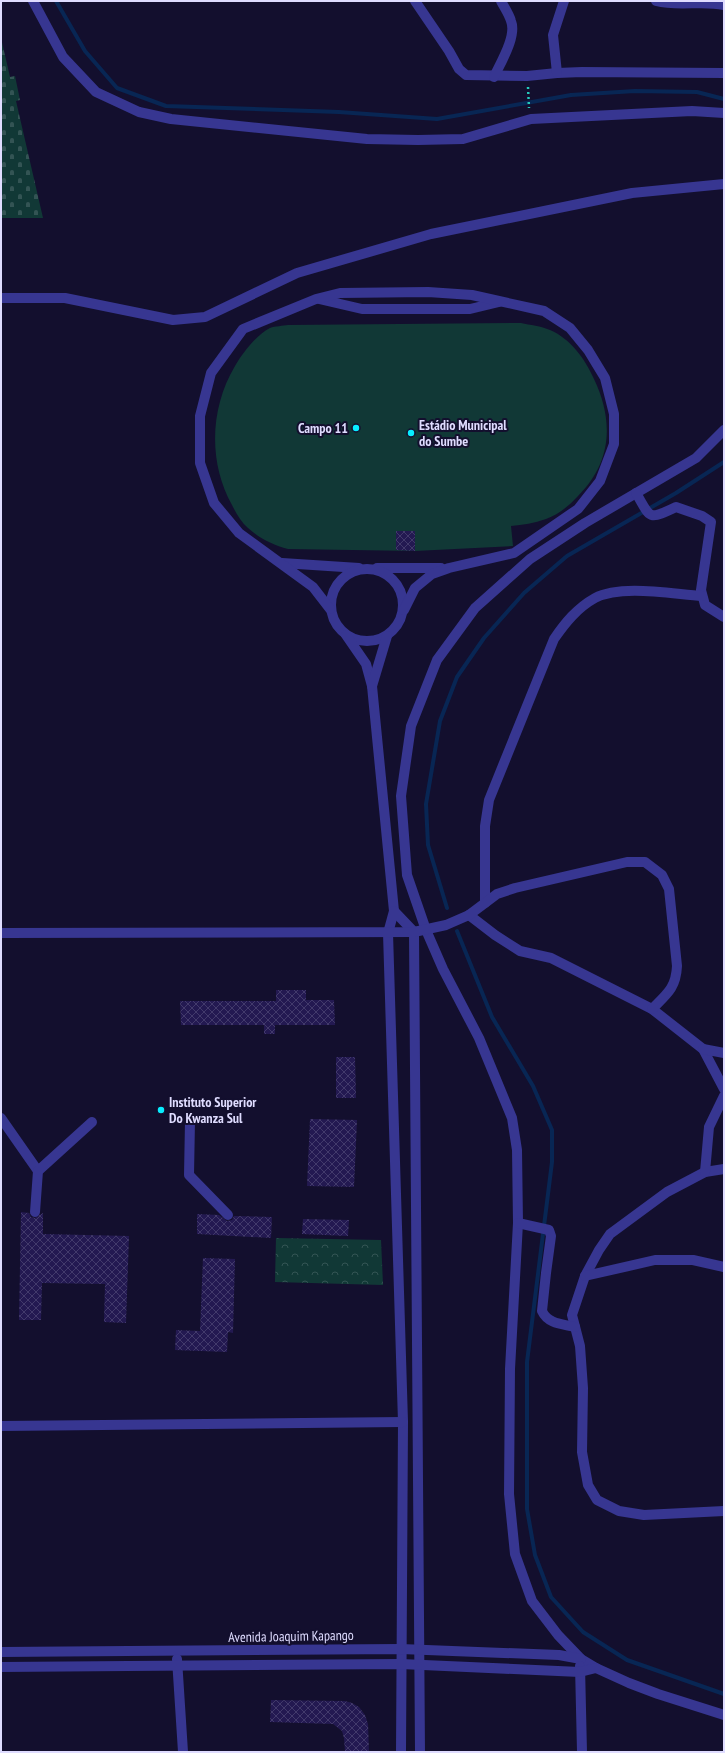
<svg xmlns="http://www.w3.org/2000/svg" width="725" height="1753" viewBox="0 0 725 1753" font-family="'PT Sans Narrow',sans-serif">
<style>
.forest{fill:url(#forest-crowns)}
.cemetery{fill:url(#cemetery-stones)}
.garden{fill:#113836}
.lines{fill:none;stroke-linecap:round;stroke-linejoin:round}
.stream{stroke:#082654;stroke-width:4}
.building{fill:url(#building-cross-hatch)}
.path{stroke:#25cabc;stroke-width:2.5;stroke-dasharray:2 3;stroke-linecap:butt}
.street{stroke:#373691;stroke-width:10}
.poi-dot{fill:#08edff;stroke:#130f2e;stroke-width:1.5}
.labels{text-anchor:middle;stroke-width:4;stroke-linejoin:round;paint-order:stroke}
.poi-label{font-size:14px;font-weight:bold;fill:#dfdcff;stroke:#130f2e;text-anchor:start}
.street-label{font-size:14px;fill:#dfdcff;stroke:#130f2e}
</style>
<defs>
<pattern id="forest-crowns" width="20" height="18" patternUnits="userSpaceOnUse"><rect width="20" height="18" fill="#113836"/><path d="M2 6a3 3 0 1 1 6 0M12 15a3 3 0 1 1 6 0" fill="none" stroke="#335454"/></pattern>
<pattern id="cemetery-stones" width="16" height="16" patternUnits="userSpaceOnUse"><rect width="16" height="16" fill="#113836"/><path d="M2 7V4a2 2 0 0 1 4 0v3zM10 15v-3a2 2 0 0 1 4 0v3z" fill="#335454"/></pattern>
<pattern id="building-cross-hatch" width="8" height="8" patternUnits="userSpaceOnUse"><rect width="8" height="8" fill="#231951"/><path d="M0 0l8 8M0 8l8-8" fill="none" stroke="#423a6b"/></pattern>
</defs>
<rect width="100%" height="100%" fill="#130f2e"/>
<polygon class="forest" points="276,1238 381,1240 383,1285 275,1282"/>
<polygon class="cemetery" points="1,38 10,77 15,76 20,100 16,101 43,218 1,218"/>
<path class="garden" d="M521,323C530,325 541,326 550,330C571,339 585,359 594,379C614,421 612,462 578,496C569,506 559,514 546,519C534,523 523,525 511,526L513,546L415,551L288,549C273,545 259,538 248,528C241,522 236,513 232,505C208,462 210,408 235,366C242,354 257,334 270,328C275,326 283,326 288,325Z"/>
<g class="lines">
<g class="stream">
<polyline points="56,1 85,51 117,88 166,106 339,112 437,119 571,95 635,91 697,92 724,99"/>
<polyline points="447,908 428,845 426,804 440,721 457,677 484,638 524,593 567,556 676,493 724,462"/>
<polyline points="457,931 492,1017 533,1086 552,1130 552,1162 527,1362 527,1509 535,1555 551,1597 583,1632 627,1660 724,1694"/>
</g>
</g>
<g class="building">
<polygon points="396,531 415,531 415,551 396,550"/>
<polygon points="276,990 306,990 306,1000 334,1000 335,1025 275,1025 275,1034 264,1034 264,1025 181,1025 180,1001 276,1001"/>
<polygon points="336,1057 355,1057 356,1098 336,1098"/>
<polygon points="310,1119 357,1120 354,1187 307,1186"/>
<polygon points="21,1212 29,1213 31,1217 35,1218 43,1213 43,1234 129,1236 126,1323 104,1322 105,1284 42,1283 41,1320 19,1320"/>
<polygon points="197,1214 219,1215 227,1221 232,1220 234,1216 272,1217 271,1238 197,1234"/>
<polygon points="303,1219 349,1220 348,1236 302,1234"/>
<polygon points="203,1258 235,1259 233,1333 228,1332 227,1352 175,1350 176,1330 200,1331"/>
<polygon points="271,1700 345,1701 352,1703 359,1707 365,1715 368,1724 369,1752 345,1752 344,1738 342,1731 333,1724 270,1722"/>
</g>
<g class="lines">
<polyline class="path" points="528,87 529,108"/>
<g class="street">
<polyline points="33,1 63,57 96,92 139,112 171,119 367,139 418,140 463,139 531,119 692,111 724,113"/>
<polyline points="415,1 449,51 459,69 466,75 527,76 557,73 582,72 724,73"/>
<path d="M656,1C680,7 701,0 724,5"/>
<polyline points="557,73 553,35 564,1"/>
<path d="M494,77C501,62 517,36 511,21C509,14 504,7 501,1"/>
<polyline points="1,298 65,298 173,320 205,317 297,273 431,234 632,193 724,184"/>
<polyline points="319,299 362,309 470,309 499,302"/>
<polyline points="724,430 696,458 585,523 530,559 475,608 437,660 411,726 401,796 407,875 426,930 443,969 479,1038 512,1118 517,1150 518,1223 510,1369 509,1494 515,1554 532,1601 558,1635 581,1659 596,1668 629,1683 658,1694 724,1715"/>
<path d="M636,493C651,518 647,521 676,507L702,516L711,522L701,590L705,605L724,617"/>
<polyline points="282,563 359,568"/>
<polyline points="377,568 441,568"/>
<circle cx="367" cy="605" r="36"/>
<polyline points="330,609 313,587 239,533 214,503 200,463 200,416 211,373 243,329 316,299 340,293 428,292 472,295 544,311 570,328 588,350 605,378 614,414 614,444 600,481 578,509 514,553 449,568 432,574 415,588 404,610"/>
<polyline points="346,635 366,664 372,686 394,911 388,933 403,1422 401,1752"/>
<polyline points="372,686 387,636"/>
<path d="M485,903V826L489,800L554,639C565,623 577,608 595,598C621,584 672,594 702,596"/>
<polyline points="394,911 414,932 420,1752"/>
<polyline points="469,915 495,935 520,951 551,958 652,1009 703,1049 724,1089"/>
<path d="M1,933L414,932L446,925L469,915L497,894L515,888L627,862H645L662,875L669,889L677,966C676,988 667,994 652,1009"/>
<polyline points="703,1049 724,1053"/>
<polyline points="1,1118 38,1171"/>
<polyline points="190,1121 189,1175 228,1215"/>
<polyline points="724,1169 705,1172 667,1192 610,1234 599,1250 585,1276 572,1315 580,1346 583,1388 582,1452 588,1485 597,1500 619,1511 644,1515 724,1511"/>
<polyline points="705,1172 709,1127 724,1096"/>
<polyline points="35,1212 38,1171 92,1122"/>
<path d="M518,1223L549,1230L551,1236L546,1273L542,1311C548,1324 562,1324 575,1327"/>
<polyline points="585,1276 655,1260 693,1260 724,1267"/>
<polyline points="1,1426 403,1422"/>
<polyline points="1,1652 401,1649 559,1655 581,1659"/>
<polyline points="177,1659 183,1752"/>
<polyline points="580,1666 582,1752"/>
<polyline points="1,1667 401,1664 580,1672 596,1668"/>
</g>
</g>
<g class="poi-dot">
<circle cx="356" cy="428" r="4"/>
<circle cx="411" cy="433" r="4"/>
<circle cx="161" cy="1110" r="4"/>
</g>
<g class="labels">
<g class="poi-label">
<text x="419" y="430">Estádio Municipal<tspan x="419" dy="16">do Sumbe</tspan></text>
<text x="348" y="433" text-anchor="end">Campo 11</text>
<text x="169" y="1107">Instituto Superior<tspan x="169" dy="16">Do Kwanza Sul</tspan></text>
</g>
<g class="street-label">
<text transform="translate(291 1636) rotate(-1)" y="5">Avenida Joaquim Kapango</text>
</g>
</g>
<rect width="725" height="1753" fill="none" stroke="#dfdcff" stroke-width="4"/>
</svg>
